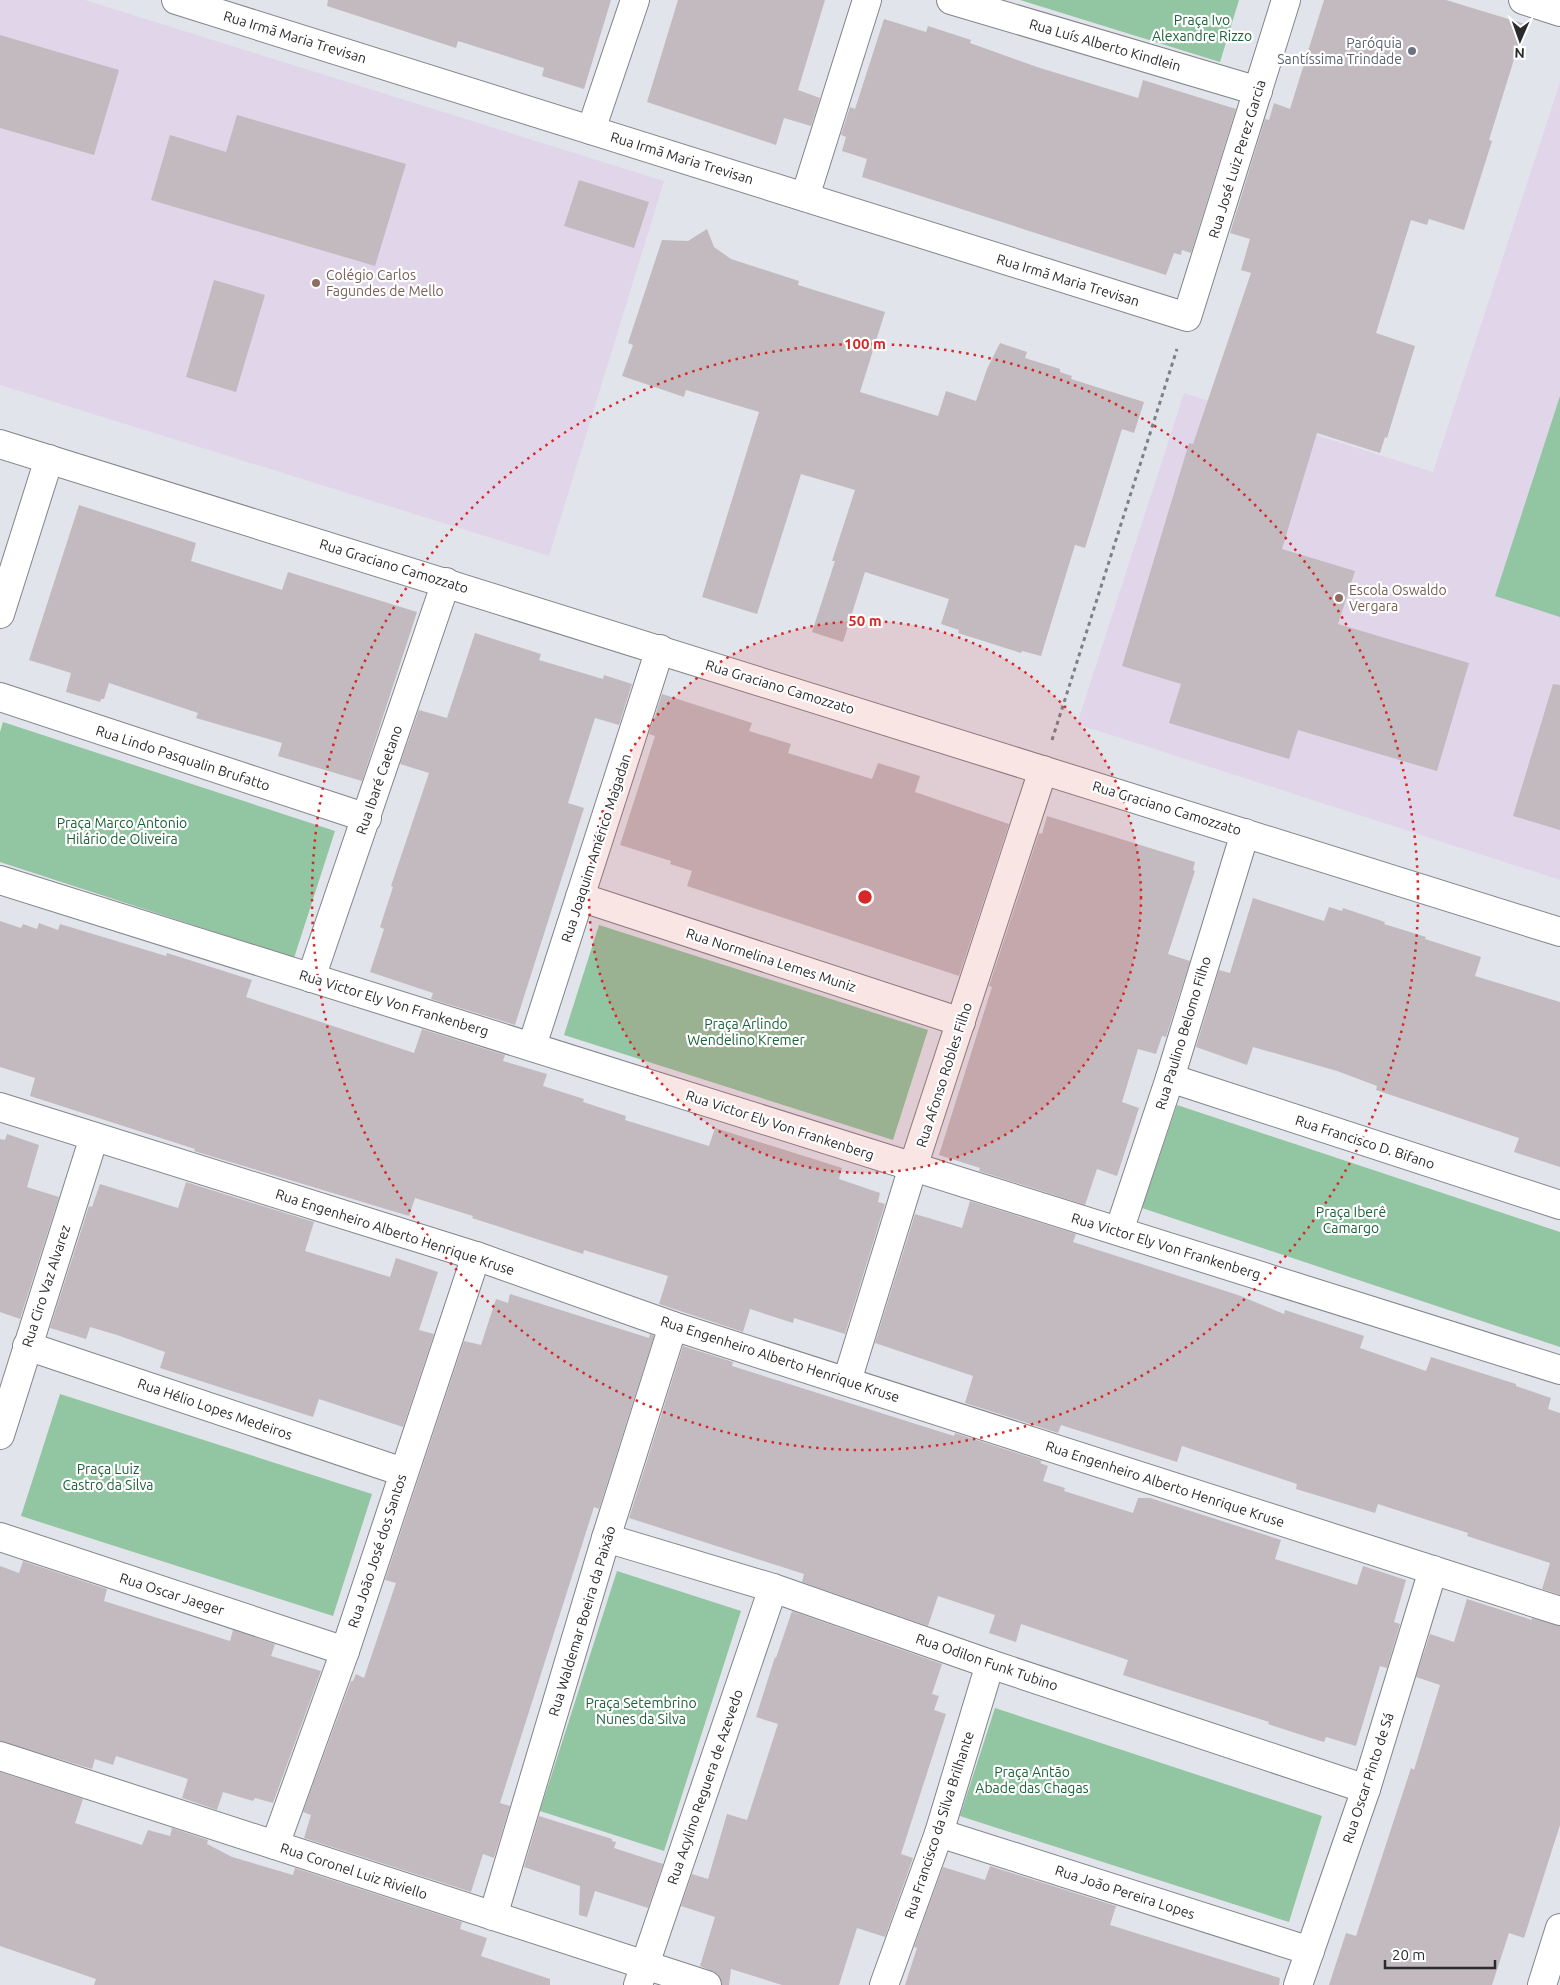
<svg xmlns="http://www.w3.org/2000/svg" width="1560" height="1985" viewBox="0 0 1560 1985" font-family="Ubuntu,sans-serif">
<style>
.education{fill:#e1d5ea}
.green{fill:#92c5a1}
.building{fill:#c2babe}
.lines{fill:none;stroke-linecap:round;stroke-linejoin:round}
.minor-casing{stroke:#82848a;stroke-width:30}
.path{stroke:#7f8084;stroke-width:3;stroke-dasharray:4 4;stroke-linecap:butt}
.minor{stroke:#fff;stroke-width:28}
.ring{fill:none;stroke:#d62828;stroke-width:2.5;stroke-dasharray:2.5 5}
.worship-dot{fill:#6b7280;stroke:#fff;stroke-width:2}
.education-dot{fill:#8d6e63;stroke:#fff;stroke-width:2}
.labels{text-anchor:middle;stroke-width:4.5;stroke-linejoin:round;paint-order:stroke}
.park-label{font-size:14px;fill:#1b6239;stroke:#fff}
.street-label{font-size:14px;fill:#2a2b2d;stroke:#fff}
.worship-label{font-size:14px;fill:#5b616d;stroke:#fff;text-anchor:end}
.education-label{font-size:14px;fill:#785e54;stroke:#fff;text-anchor:start}
.centre{fill:#d62828;stroke:#fff;stroke-width:2.5}
.ring-label{font-size:15px;text-anchor:middle;font-weight:bold;fill:#d62828;stroke:#fff;stroke-width:4.5;stroke-linejoin:round;paint-order:stroke}
</style>
<rect width="100%" height="100%" fill="#e2e4eb"/>
<g class="education">
<polygon points="0,0 85,0 664,181 549,556 0,385"/>
<polygon points="1560,82 1560,880 1077,724 1184,393 1433,472"/>
</g>
<g class="green">
<polygon points="1020,0 1239,0 1220,62"/>
<polygon points="1560,396 1560,617 1495,596"/>
<polygon points="3,722 335,831 294,958 0,862 0,732"/>
<polygon points="599,925 928,1030 893,1140 564,1035"/>
<polygon points="1177,1105 1560,1232 1560,1347 1142,1208"/>
<polygon points="60,1394 372,1494 333,1616 21,1516"/>
<polygon points="617,1571 741,1611 664,1851 540,1811"/>
<polygon points="995,1708 1322,1816 1289,1922 960,1816"/>
</g>
<g class="building">
<polygon points="328,0 611,0 584,89 542,76 544,68 458,41 456,48 327,6"/>
<polygon points="678,0 825,0 798,90 820,98 811,126 784,118 776,145 647,102"/>
<polygon points="1324,0 1446,0 1525,24 1489,140 1492,141 1464,230 1429,219 1427,225 1411,220 1376,333 1415,346 1387,438 1385,437 1380,453 1317,433 1282,549 1355,571 1338,624 1469,663 1437,771 1298,730 1289,759 1169,723 1181,684 1122,666 1189,443 1193,444 1251,273 1241,270 1250,239 1230,233 1265,119 1269,120 1274,103 1290,109"/>
<polygon points="884,19 926,32 928,26 971,40 970,43 1037,67 1138,98 1143,80 1236,109 1191,253 1182,250 1181,255 1174,253 1166,275 862,177 867,159 842,151 846,137 841,135 850,107 855,109"/>
<polygon points="0,35 119,70 94,155 0,128"/>
<polygon points="237,115 406,164 375,266 151,200 170,135 226,152"/>
<polygon points="579,180 649,202 634,248 564,226"/>
<polygon points="707,229 714,247 731,259 799,281 798,285 885,312 860,392 938,416 946,391 976,401 987,369 1000,343 1027,352 1025,358 1060,369 1060,372 1072,376 1071,379 1144,402 1134,433 1122,429 1085,548 1075,545 1041,656 1022,651 1021,653 958,633 959,630 941,624 949,599 865,572 843,642 812,632 835,561 832,561 855,490 801,474 757,614 702,597 759,412 686,390 684,397 622,376 633,345 628,343 662,240 688,241"/>
<polygon points="214,280 265,295 236,392 186,377"/>
<polygon points="79,505 196,543 191,561 282,590 288,572 417,612 362,781 278,756 282,743 196,718 198,713 109,683 104,699 101,699 100,702 66,692 71,673 29,660"/>
<polygon points="475,633 541,654 539,660 603,679 604,675 632,684 619,725 595,718 568,803 584,808 515,1025 431,999 433,993 370,972 384,929 380,927 393,887 391,886 429,773 400,764 419,710 447,718"/>
<polygon points="1553,684 1560,685 1560,830 1513,816"/>
<polygon points="662,694 752,723 749,731 791,744 788,753 872,779 878,763 920,776 915,792 1009,824 959,976 687,886 692,871 670,864 671,861 620,845 655,736 649,734"/>
<polygon points="1047,816 1195,862 1193,870 1195,871 1168,954 1190,961 1166,1037 1162,1036 1156,1054 1138,1049 1122,1102 1139,1108 1117,1176 1097,1169 1085,1205 979,1171 980,1168 939,1155 992,987 989,986 1039,833 1042,834"/>
<polygon points="1253,898 1324,921 1329,907 1342,911 1343,908 1385,922 1384,924 1426,937 1425,939 1481,957 1475,976 1560,1002 1560,1167 1514,1152 1519,1138 1376,1090 1377,1086 1337,1071 1253,1047 1247,1065 1196,1047 1219,970 1230,973"/>
<polygon points="0,921 21,928 23,924 37,929 39,923 58,930 60,924 166,956 167,953 252,980 246,997 414,1053 422,1029 505,1055 503,1061 547,1074 543,1086 584,1099 583,1102 626,1116 625,1120 709,1146 715,1128 842,1168 839,1179 880,1193 878,1202 885,1204 845,1334 794,1318 793,1323 750,1309 743,1332 659,1304 668,1276 584,1250 583,1254 472,1218 473,1216 415,1198 409,1216 194,1151 195,1149 30,1096 35,1078 0,1067"/>
<polygon points="7,1134 39,1145 27,1187 59,1197 20,1319 0,1312 0,1139 5,1140"/>
<polygon points="186,1182 314,1222 305,1251 390,1277 396,1258 438,1272 419,1330 434,1334 403,1427 319,1399 313,1417 160,1368 165,1352 117,1335 90,1327 86,1339 50,1328 89,1206 92,1207 100,1184 178,1208"/>
<polygon points="970,1201 1076,1234 1073,1242 1238,1295 1284,1314 1285,1310 1364,1336 1360,1348 1426,1371 1431,1357 1516,1384 1516,1386 1551,1398 1548,1409 1560,1413 1560,1595 1542,1589 1550,1563 1467,1536 1468,1533 1378,1504 1375,1513 1296,1489 1297,1484 1182,1446 1177,1462 1061,1425 1058,1433 965,1403 973,1376 875,1343 915,1214 962,1228"/>
<polygon points="510,1294 649,1338 650,1334 654,1336 599,1509 594,1507 500,1803 510,1806 494,1858 483,1854 471,1892 304,1838 311,1815 303,1812 351,1681 353,1681 356,1674 364,1678 396,1583 385,1580 464,1341 481,1345 496,1299 508,1303"/>
<polygon points="683,1346 733,1362 732,1366 954,1436 955,1433 1042,1461 1040,1463 1048,1466 1043,1481 1065,1488 1064,1491 1133,1513 1138,1498 1150,1498 1281,1540 1275,1559 1357,1585 1363,1566 1406,1580 1394,1622 1400,1624 1387,1668 1380,1666 1356,1746 1326,1737 1324,1742 1311,1738 1268,1724 1269,1722 1123,1675 1128,1660 1021,1624 1016,1642 989,1633 995,1615 938,1596 928,1626 802,1582 804,1574 629,1518"/>
<polygon points="23,1561 107,1589 104,1601 230,1641 233,1630 275,1644 271,1656 321,1671 273,1803 255,1798 253,1801 223,1792 217,1810 182,1798 188,1779 116,1756 113,1765 95,1759 92,1769 0,1741 0,1566 19,1573"/>
<polygon points="1467,1599 1532,1620 1532,1618 1560,1626 1560,1825 1524,1938 1509,1933 1492,1985 1329,1985 1346,1933 1356,1936 1411,1768 1414,1770 1440,1685 1416,1677 1430,1634 1454,1642"/>
<polygon points="792,1611 942,1664 932,1694 939,1696 934,1710 946,1714 901,1854 913,1858 885,1937 857,1928 839,1985 782,1985 731,1969 729,1985 722,1985 718,1974 700,1966 715,1917 681,1906 692,1874 708,1879 727,1814 747,1820 778,1724 756,1717 775,1657 776,1658"/>
<polygon points="0,1772 83,1799 75,1823 142,1845 148,1830 170,1836 172,1828 208,1840 207,1844 232,1857 293,1875 295,1868 462,1922 460,1929 487,1938 481,1956 550,1979 550,1985 94,1985 96,1979 0,1946"/>
<polygon points="539,1816 612,1839 612,1841 616,1842 614,1848 663,1864 648,1908 595,1891 587,1917 579,1915 580,1886 524,1867"/>
<polygon points="990,1866 1116,1906 1110,1925 1280,1978 1279,1985 905,1985 917,1948 914,1947 943,1867 985,1880"/>
</g>
<g class="lines">
<g class="minor-casing">
<g id="minor">
<polyline points="176,0 1187,317 1286,0"/>
<polyline points="951,0 1258,91"/>
<polyline points="1523,0 1560,12"/>
<polyline points="591,130 635,0"/>
<polyline points="805,197 867,0"/>
<polyline points="0,444 1560,932"/>
<polyline points="0,614 49,459"/>
<polyline points="0,697 367,818"/>
<polyline points="0,880 1560,1370"/>
<polyline points="580,897 961,1022"/>
<polyline points="311,978 446,582"/>
<polyline points="532,1046 660,649"/>
<polyline points="1170,1078 1560,1205"/>
<polyline points="0,1107 476,1256 673,1326 1560,1611"/>
<polyline points="1119,1231 1170,1078 1245,833"/>
<polyline points="27,1346 403,1472"/>
<polyline points="847,1381 913,1167 1043,770"/>
<polyline points="0,1435 94,1137"/>
<polyline points="0,1537 345,1651"/>
<polyline points="606,1538 773,1588 990,1664 1366,1789"/>
<polyline points="0,1756 707,1985"/>
<polyline points="939,1833 1310,1951"/>
<polyline points="275,1845 345,1651 476,1256"/>
<polyline points="493,1916 606,1538 673,1326"/>
<polyline points="638,1985 773,1588"/>
<polyline points="884,1985 939,1833 990,1664"/>
<polyline points="1298,1985 1366,1789 1433,1570"/>
<polyline points="1542,1985 1560,1928"/>
</g>
</g>
<polyline class="path" points="1052,740 1177,349"/>
<use href="#minor" class="minor"/>
</g>
<circle cx="865" cy="897" r="276" fill="#d62828" fill-opacity=".12"/>
<g class="ring">
<circle cx="865" cy="897" r="276"/>
<circle cx="865" cy="897" r="553"/>
</g>
<circle class="worship-dot" cx="1412" cy="51" r="5"/>
<g class="education-dot">
<circle cx="316" cy="283" r="5"/>
<circle cx="1339" cy="598" r="5"/>
</g>
<g class="labels">
<g class="park-label">
<text x="1202" y="25">Praça Ivo<tspan x="1202" dy="16">Alexandre Rizzo</tspan></text>
<text x="122" y="828">Praça Marco Antonio<tspan x="122" dy="16">Hilário de Oliveira</tspan></text>
<text x="746" y="1029">Praça Arlindo<tspan x="746" dy="16">Wendelino Kremer</tspan></text>
<text x="1351" y="1217">Praça Iberê<tspan x="1351" dy="16">Camargo</tspan></text>
<text x="108" y="1474">Praça Luiz<tspan x="108" dy="16">Castro da Silva</tspan></text>
<text x="641" y="1708">Praça Setembrino<tspan x="641" dy="16">Nunes da Silva</tspan></text>
<text x="1032" y="1777">Praça Antão<tspan x="1032" dy="16">Abade das Chagas</tspan></text>
</g>
<g class="street-label">
<text transform="translate(295 37) rotate(17)" y="5">Rua Irmã Maria Trevisan</text>
<text transform="translate(1105 45) rotate(16)" y="5">Rua Luís Alberto Kindlein</text>
<text transform="translate(682 158) rotate(17)" y="5">Rua Irmã Maria Trevisan</text>
<text transform="translate(1237 159) rotate(-73)" y="5">Rua José Luiz Perez Garcia</text>
<text transform="translate(1068 280) rotate(17)" y="5">Rua Irmã Maria Trevisan</text>
<text transform="translate(394 566) rotate(17)" y="5">Rua Graciano Camozzato</text>
<text transform="translate(780 687) rotate(17)" y="5">Rua Graciano Camozzato</text>
<text transform="translate(183 758) rotate(18)" y="5">Rua Lindo Pasqualin Brufatto</text>
<text transform="translate(379 780) rotate(-71)" y="5">Rua Ibaré Caetano</text>
<text transform="translate(1167 808) rotate(17)" y="5">Rua Graciano Camozzato</text>
<text transform="translate(596 848) rotate(-72)" y="5">Rua Joaquim Américo Magadan</text>
<text transform="translate(771 960) rotate(18)" y="5">Rua Normelina Lemes Muniz</text>
<text transform="translate(394 1003) rotate(17)" y="5">Rua Victor Ely Von Frankenberg</text>
<text transform="translate(1183 1033) rotate(-73)" y="5">Rua Paulino Belomo Filho</text>
<text transform="translate(944 1075) rotate(-72)" y="5">Rua Afonso Robles Filho</text>
<text transform="translate(780 1125) rotate(18)" y="5">Rua Victor Ely Von Frankenberg</text>
<text transform="translate(1365 1142) rotate(18)" y="5">Rua Francisco D. Bifano</text>
<text transform="translate(395 1232) rotate(18)" y="5">Rua Engenheiro Alberto Henrique Kruse</text>
<text transform="translate(1166 1246) rotate(17)" y="5">Rua Victor Ely Von Frankenberg</text>
<text transform="translate(46 1286) rotate(-72)" y="5">Rua Ciro Vaz Alvarez</text>
<text transform="translate(780 1359) rotate(18)" y="5">Rua Engenheiro Alberto Henrique Kruse</text>
<text transform="translate(215 1409) rotate(19)" y="5">Rua Hélio Lopes Medeiros</text>
<text transform="translate(1165 1484) rotate(18)" y="5">Rua Engenheiro Alberto Henrique Kruse</text>
<text transform="translate(377 1551) rotate(-72)" y="5">Rua João José dos Santos</text>
<text transform="translate(172 1594) rotate(18)" y="5">Rua Oscar Jaeger</text>
<text transform="translate(582 1621) rotate(-73)" y="5">Rua Waldemar Boeira da Paixão</text>
<text transform="translate(987 1662) rotate(19)" y="5">Rua Odilon Funk Tubino</text>
<text transform="translate(1368 1778) rotate(-72)" y="5">Rua Oscar Pinto de Sá</text>
<text transform="translate(705 1787) rotate(-71)" y="5">Rua Acylino Reguera de Azevedo</text>
<text transform="translate(939 1825) rotate(-72)" y="5">Rua Francisco da Silva Brilhante</text>
<text transform="translate(354 1871) rotate(18)" y="5">Rua Coronel Luiz Riviello</text>
<text transform="translate(1125 1892) rotate(18)" y="5">Rua João Pereira Lopes</text>
</g>
<g class="worship-label">
<text x="1402" y="48">Paróquia<tspan x="1402" dy="16">Santíssima Trindade</tspan></text>
</g>
<g class="education-label">
<text x="326" y="280">Colégio Carlos<tspan x="326" dy="16">Fagundes de Mello</tspan></text>
<text x="1349" y="595">Escola Oswaldo<tspan x="1349" dy="16">Vergara</tspan></text>
</g>
</g>
<circle cx="865" cy="897" r="8" class="centre"/>
<g class="ring-label">
<text x="865" y="349">100 m</text>
<text x="865" y="626">50 m</text>
</g>
<g transform="translate(1520 40) rotate(182)" stroke="#ffffff" stroke-width="4" paint-order="stroke">
<path d="M0-4L9 19L0 12L-9 19Z" fill="#2a2b2d"/>
<text y="-8" font-size="14" font-weight="bold" text-anchor="middle" fill="#2a2b2d">N</text>
</g>
<path d="M1385 1960v8h110v-8" fill="none" stroke="#2a2b2d" stroke-width="2.5"/>
<text x="1392" y="1960" font-size="15" fill="#2a2b2d" stroke="#ffffff" stroke-width="4" paint-order="stroke">20 m</text>
</svg>
